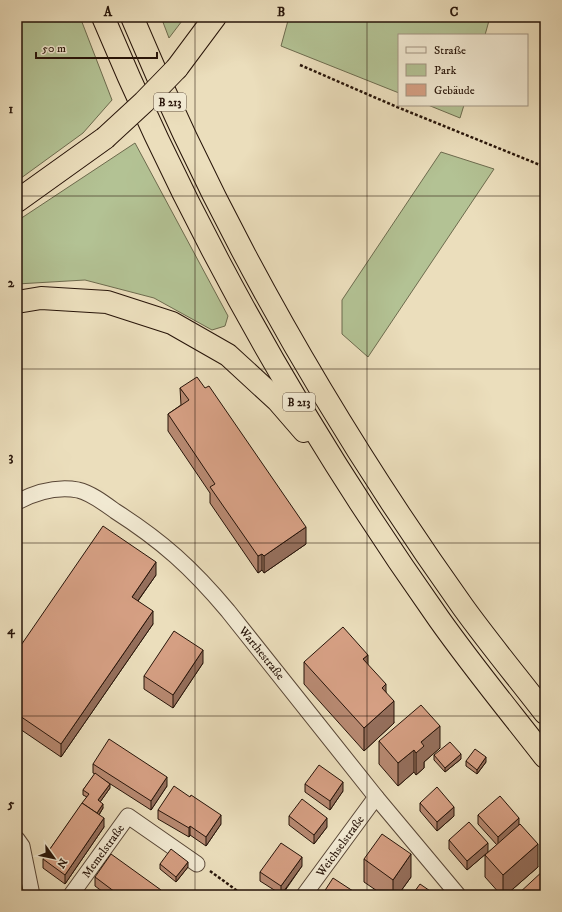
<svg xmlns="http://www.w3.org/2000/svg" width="562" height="912" viewBox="0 0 562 912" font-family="'IM FELL DW Pica',serif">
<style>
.green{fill:#b3c294;stroke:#6d6b4e}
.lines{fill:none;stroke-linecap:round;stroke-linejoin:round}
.minor-casing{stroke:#584636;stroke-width:17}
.trunk-casing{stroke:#271409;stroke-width:24}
.path{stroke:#271409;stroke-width:2.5;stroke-dasharray:3 2;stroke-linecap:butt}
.minor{stroke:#f2ead3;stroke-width:15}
.trunk{stroke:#ebdebc;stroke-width:22}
.trunk-bridge-casing{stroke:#271409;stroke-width:24;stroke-linecap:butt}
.trunk-bridge{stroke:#ebdebc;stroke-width:22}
.wall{fill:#b78971;stroke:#271409}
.shaded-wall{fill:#956f5c;stroke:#271409}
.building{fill:#d59f83;stroke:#271409}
.grid{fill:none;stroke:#271409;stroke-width:1;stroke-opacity:0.55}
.labels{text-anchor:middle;stroke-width:3.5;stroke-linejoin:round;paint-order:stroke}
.shield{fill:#f2ead3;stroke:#645446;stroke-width:1}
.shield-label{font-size:11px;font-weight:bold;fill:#271409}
.street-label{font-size:12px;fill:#271409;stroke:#f2ead3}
.neatline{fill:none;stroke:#271409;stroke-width:1.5}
.grid-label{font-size:13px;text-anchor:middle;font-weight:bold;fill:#271409}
</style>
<rect width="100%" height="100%" fill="#ebdebc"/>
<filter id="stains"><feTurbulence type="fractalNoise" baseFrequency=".005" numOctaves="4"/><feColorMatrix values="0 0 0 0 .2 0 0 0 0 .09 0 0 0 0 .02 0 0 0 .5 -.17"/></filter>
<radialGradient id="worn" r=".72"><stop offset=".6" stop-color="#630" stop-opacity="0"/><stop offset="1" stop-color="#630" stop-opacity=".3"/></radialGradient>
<g class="green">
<polygon points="18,17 80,17 112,100 83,133 17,181"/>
<polygon points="161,17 185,17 169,38"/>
<polygon points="289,17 490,17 485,35 399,35 399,93 281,46"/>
<polygon points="428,105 464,105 460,118"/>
<polygon points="135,143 228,316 225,326 212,330 154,298 85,280 17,284 17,221"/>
<polygon points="441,152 494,169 368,357 342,334 342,300"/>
</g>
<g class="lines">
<g class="minor-casing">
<g id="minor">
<path d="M17,502C36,492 56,486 78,490C91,493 104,503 115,511C162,541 192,568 228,611L376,797L458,895"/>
<polyline points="17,839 22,846 32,895"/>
<polyline points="71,895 128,816 197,864"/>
<polyline points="304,895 376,797"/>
</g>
</g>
<g class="trunk-casing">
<g id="trunk">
<path d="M103,17C192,230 306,431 439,619C473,667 510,712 545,757"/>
<path d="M132,17C219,225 332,423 463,607C489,643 518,678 545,713"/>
<polyline points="177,68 215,17"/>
<polyline points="17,201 105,138"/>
<polyline points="17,302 41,298 107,302 172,323 228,355 278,401 304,431"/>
</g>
</g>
<g class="path">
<polyline points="300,65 397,107 545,167"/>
<polyline points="210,871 243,895"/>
</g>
<use href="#minor" class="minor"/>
<use href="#trunk" class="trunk"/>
<g class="trunk-bridge-casing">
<polyline id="trunk-bridge" points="105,138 144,102 177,68"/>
</g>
<use href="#trunk-bridge" class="trunk-bridge"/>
</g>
<g class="wall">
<polygon points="180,388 306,544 264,573 262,570 258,573 210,503 210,493 168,431 168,414 181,405"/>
<polygon points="156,575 138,601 153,624 61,757 17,727 17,651"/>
<polygon points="304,662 368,665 386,692 394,723 364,751 304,684"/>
<polygon points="203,663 173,708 144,689 144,676"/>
<polygon points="379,741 440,748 424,762 424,768 416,775 414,772 398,786 379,764"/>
<polygon points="434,755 461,759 445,772 434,760"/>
<polygon points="466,761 486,762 477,774 466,766"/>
<polygon points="93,764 167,786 151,810 101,778 110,788 100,802 103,808 99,815 104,827 65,884 43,868 43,859 87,797 83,795 83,790 95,774 93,773"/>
<polygon points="305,784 343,791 330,810 305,792"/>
<polygon points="420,803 454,816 437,831 420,811"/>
<polygon points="158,810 221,824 206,846 190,835 189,837 158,819"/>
<polygon points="478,815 519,824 538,867 506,895 501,895 485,877 485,855 497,845 478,824"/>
<polygon points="289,816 327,827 314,844 289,825"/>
<polygon points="449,840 488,852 467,870 449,849"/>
<polygon points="364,859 411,877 398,895 383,895 364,882"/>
<polygon points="160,864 188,867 176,882 160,869"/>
<polygon points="302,866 282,895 260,881 260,872"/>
<polygon points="95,877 161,895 107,895 95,886"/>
</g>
<g class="shaded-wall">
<polygon points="306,527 306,544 264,573 264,556"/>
<polygon points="262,554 262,570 258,573 258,556"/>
<polygon points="156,562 156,575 132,609 132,597"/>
<polygon points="153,611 153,624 61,757 61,744"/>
<polygon points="203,650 203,663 173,708 173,695"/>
<polygon points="368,655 368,677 363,659"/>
<polygon points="386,684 386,707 382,688"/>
<polygon points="394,701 394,723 364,751 364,728"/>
<polygon points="440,726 440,748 424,762 424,768 416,775 416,753 421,742"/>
<polygon points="414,750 414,772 398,786 398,763"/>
<polygon points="461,754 461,759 445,772 445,768"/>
<polygon points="486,757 486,762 477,774 477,770"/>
<polygon points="167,777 167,786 151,810 151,801"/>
<polygon points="343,782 343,791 330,810 330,801"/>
<polygon points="110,784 110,788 98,805 98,800"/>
<polygon points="103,804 103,808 95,821 95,816"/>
<polygon points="454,807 454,816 437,831 437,822"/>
<polygon points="221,815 221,824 206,846 206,837"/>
<polygon points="104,818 104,827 65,884 65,875"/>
<polygon points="327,818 327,827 314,844 314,835"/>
<polygon points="519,818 519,826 498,846 498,837"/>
<polygon points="190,826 190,835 189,837 189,828"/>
<polygon points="488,843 488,852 467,870 467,861"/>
<polygon points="538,844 538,867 506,895 503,895 503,875"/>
<polygon points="411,854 411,877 398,895 393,895 393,880"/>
<polygon points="302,857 302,866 281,895 281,886"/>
<polygon points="188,862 188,867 176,882 176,877"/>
<polygon points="161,890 161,895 157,895"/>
</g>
<g class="building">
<polygon points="197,377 205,388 209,386 306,527 264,556 262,554 258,556 210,487 215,484 168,414 189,400 180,388"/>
<polygon points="103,526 156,562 132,597 153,611 61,744 17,714 17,651"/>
<polygon points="343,627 368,655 363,659 386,684 382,688 394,701 364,728 304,662"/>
<polygon points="174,631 203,650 173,695 144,676"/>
<polygon points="421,705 440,726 421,742 424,746 416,753 414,750 398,763 379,741"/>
<polygon points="109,739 167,777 151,801 93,764"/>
<polygon points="450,742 461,754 445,768 434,755"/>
<polygon points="475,749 486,757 477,770 466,761"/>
<polygon points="319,765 343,782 330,801 305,784"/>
<polygon points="95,773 110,784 98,800 103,804 97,813 82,803 89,794 83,790"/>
<polygon points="174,786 190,797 191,795 221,815 206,837 190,826 189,828 158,810"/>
<polygon points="437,787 454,807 437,822 420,803"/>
<polygon points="500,796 519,818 498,837 478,815"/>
<polygon points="302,799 327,818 314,835 289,816"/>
<polygon points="82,803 104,818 65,875 43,859"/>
<polygon points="469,822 488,843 467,861 449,840"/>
<polygon points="520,824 538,844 503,875 485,855"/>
<polygon points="382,834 411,854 393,880 364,859"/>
<polygon points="281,843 302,857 281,886 260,872"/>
<polygon points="171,849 188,862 176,877 160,864"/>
<polygon points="111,854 161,890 157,895 119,895 95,877"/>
<polygon points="545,869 545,895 517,895"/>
<polygon points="333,878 356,893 355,895 322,895"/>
<polygon points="420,884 436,895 412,895"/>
<polygon points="229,892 234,895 227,895"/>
</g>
<path class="grid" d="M195,17V895M367,17V895M17,196H545M17,369H545M17,543H545M17,716H545"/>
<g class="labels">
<g class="shield">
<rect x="154" y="93" width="32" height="18" rx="3"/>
<rect x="283" y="393" width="32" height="18" rx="3"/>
</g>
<g class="shield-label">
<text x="170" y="106">B 213</text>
<text x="299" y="406">B 213</text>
</g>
<g class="street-label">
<text transform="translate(262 653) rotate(51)" y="4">Warthestraße</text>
<text transform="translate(340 846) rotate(-54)" y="4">Weichselstraße</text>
<text transform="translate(103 851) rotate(-54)" y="4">Memelstraße</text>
</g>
</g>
<rect width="562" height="912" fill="none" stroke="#ebdebc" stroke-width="44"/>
<rect x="398" y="34" width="130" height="72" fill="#f2ead3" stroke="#a19482"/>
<rect x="406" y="47" width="20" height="6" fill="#f2ead3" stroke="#a19482"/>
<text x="434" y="54" font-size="12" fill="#271409">Straße</text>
<rect x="406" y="64" width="20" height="12" fill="#b3c294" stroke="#a19482"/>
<text x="434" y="74" font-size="12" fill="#271409">Park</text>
<rect x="406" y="84" width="20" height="12" fill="#d59f83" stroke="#a19482"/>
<text x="434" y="94" font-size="12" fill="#271409">Gebäude</text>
<g transform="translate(54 858) rotate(123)" stroke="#f2ead3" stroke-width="3" paint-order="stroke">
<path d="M0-3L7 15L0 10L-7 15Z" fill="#271409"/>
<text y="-6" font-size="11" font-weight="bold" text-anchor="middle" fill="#271409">N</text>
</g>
<path d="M36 52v6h121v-6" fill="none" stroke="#271409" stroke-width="2"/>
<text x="42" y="52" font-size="12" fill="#271409" stroke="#f2ead3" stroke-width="3" paint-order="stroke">50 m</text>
<rect x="22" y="22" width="518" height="868" class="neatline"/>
<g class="grid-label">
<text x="108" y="16">A</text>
<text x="281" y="16">B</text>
<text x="454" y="16">C</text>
<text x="11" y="113">1</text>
<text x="11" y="287">2</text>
<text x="11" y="461">3</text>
<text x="11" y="634">4</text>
<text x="11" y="808">5</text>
</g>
<rect width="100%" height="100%" filter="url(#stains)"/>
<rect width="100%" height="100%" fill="url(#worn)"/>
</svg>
